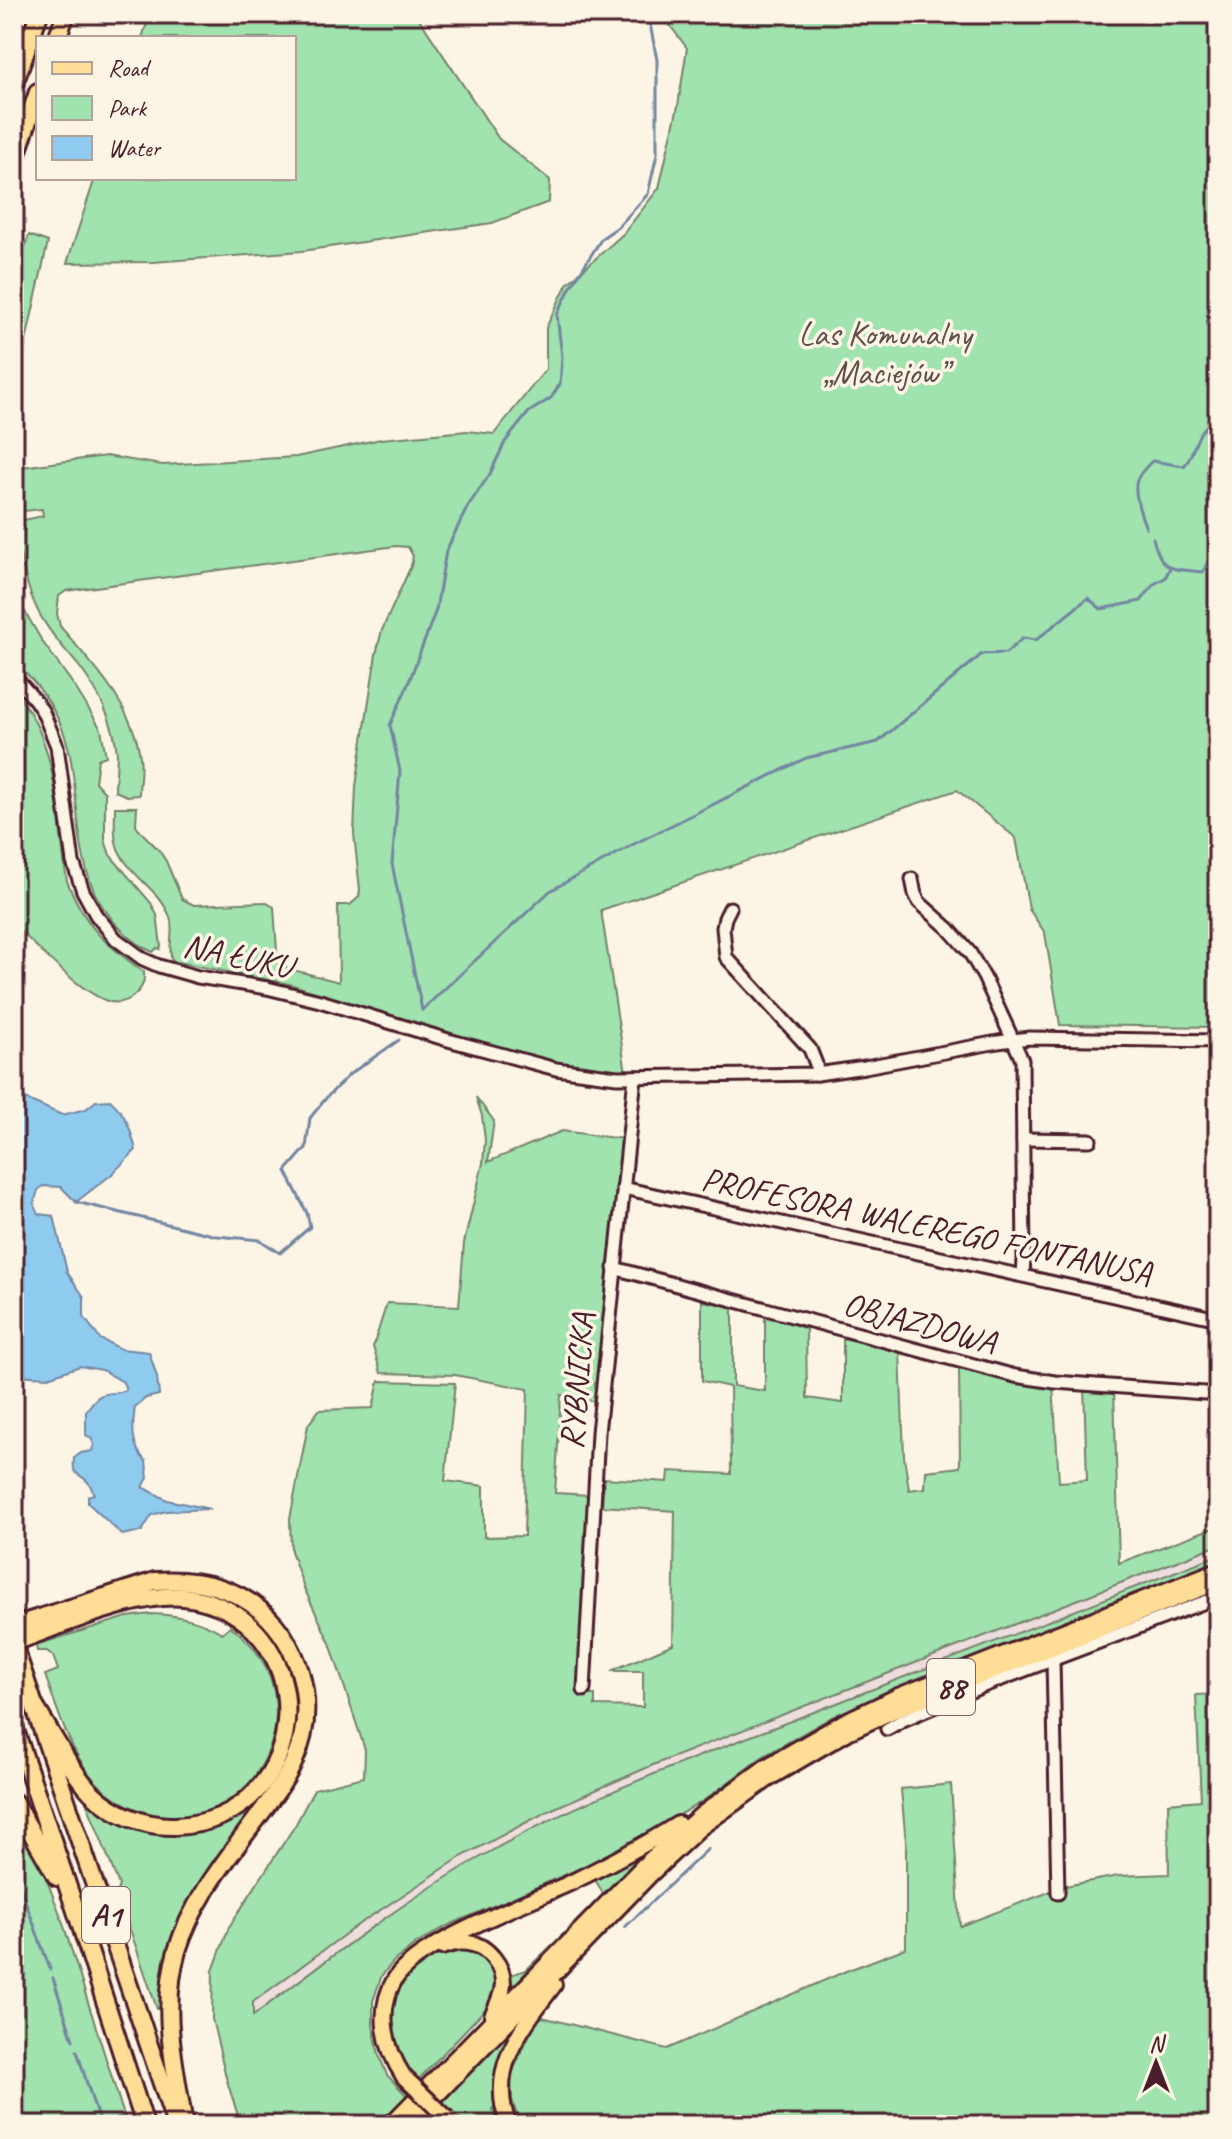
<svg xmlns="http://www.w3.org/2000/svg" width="1232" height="2139" viewBox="0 0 1232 2139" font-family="Caveat,sans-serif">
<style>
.built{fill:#edd}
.green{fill:#a0e3ae;stroke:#75816c;stroke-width:2}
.water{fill:#8fcbef;stroke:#7386a1;stroke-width:2}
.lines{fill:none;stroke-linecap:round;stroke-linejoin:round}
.stream{stroke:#7386a1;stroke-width:3}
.minor-casing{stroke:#4a1f2b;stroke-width:17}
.major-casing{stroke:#4a1f2b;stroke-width:20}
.highway-casing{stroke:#4a1f2b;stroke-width:22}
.minor{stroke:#fcf5e5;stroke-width:11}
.major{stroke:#fedd96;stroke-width:14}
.highway{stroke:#fedd96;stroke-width:16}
.major-bridge-casing{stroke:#4a1f2b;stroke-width:20;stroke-linecap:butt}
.major-bridge{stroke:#fedd96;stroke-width:14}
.labels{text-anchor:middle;stroke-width:7;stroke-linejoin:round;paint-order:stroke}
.shield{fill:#fcf5e5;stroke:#7f5f63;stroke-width:2}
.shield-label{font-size:32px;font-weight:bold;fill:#4a1f2b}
.park-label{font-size:34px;fill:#60504c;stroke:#fcf5e5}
.street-label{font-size:34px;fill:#4a1f2b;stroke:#fcf5e5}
</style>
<rect width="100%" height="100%" fill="#fcf5e5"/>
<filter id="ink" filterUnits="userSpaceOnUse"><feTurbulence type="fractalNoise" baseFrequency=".0125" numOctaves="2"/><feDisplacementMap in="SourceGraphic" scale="16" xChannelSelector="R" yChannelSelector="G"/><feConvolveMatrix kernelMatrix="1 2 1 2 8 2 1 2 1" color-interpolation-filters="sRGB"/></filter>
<g filter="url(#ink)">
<polygon class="built" points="1218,1545 1218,1555 656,1773 555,1818 487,1853 422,1892 365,1931 252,2016 253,2002 359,1924 461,1857 550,1810 653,1765"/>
<g class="green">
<polygon points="150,14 456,14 418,17 499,139 550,180 549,202 492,223 302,251 153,262 67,263 95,178 294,178 294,38 142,38"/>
<path d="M658,14H1218V1027L1060,1025L1045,933L1029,909L1016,838L957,790L601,910L626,1073L567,1068L289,984L172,961C167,947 175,932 170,917C160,890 131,877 119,851C113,838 115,821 115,807H137L136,824L138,829L158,849L166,861L182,899L194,905L265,902L274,907L278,966L339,982L338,905H350L359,897L360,890L354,834L356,786L376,654L382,630L411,566L413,556L408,547L396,546L66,591L59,596L57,614L60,626C91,664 134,706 140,757C142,769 139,783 139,795L127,796L115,791C115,779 117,766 117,754C115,723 97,689 78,665C64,648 48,631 38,611C24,583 20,552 14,522L43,516L42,509L15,512L14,468L106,456L162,465L296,457L381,439L467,431L494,434L546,369V328L567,284L623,234L659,188L678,106L687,48L668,23Z"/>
<polygon points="29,235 48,242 14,395 14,278"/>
<path d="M14,585L21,605L42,641L75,687L101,729L106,756L98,759L95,782L105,793V840L110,855L151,903L157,915L161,946L160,949L157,948L153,952C138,946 125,934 114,922C107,912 98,902 94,891C75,847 79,797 69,750C61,716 41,685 14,662Z"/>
<path d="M14,691C60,742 56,816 67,881C87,929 103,942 144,972C145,984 141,990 131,998C123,1003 116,1004 107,1001C80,992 36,946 14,925Z"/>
<path d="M476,1097L494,1121L488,1162L562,1131L623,1139L597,1402L561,1395L555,1493L590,1495L580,1695H595V1706L643,1707V1671H611L673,1644L675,1511L602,1506L604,1478L668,1482L669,1471L731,1474L730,1387L702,1381V1301L733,1305V1386L765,1391V1314L806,1329L807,1398L843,1403V1338L900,1352L904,1456L909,1490L925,1488L926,1471L960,1467L959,1364L1053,1384L1059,1482L1087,1480L1084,1387L1114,1390L1119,1563L1218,1526V1545L653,1765L550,1810L461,1857L359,1924L253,2002V2016C329,1958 403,1901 486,1854C585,1797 695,1758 801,1717C940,1663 1079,1609 1218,1555V1562L832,1717L762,1757L703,1801L606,1857L447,1926L416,1944L394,1961L382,1975L373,2001V2026L379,2055L387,2075L408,2097L381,2125H241L227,2081L212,2019L213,1971L229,1927L296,1824L314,1789L364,1777L365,1750L330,1643L304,1588L291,1551L290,1519L308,1425L319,1410L373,1408L379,1381L455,1383L445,1481L484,1486V1537L524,1536L528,1389L455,1375L381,1373L373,1347L387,1303L459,1306L464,1243L483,1163L485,1140L482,1116Z"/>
<path d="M151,1614C177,1615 199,1619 222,1633L230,1626C328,1697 255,1844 145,1812C124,1805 104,1793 90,1775C68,1746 57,1709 45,1675L58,1670L53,1656L47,1651H37L36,1645L127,1617Z"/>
<polygon points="1218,1694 1218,2125 520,2125 512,2100 511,2075 538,2016 667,2049 846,1971 906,1948 906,1843 901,1789 951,1784 960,1926 1065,1886 1118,1876 1169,1874 1168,1803 1201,1800 1196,1695"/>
<path d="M268,1788L269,1789L203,1879L185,1911L165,1973L160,2009H157L117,1891L119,1885L84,1796C141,1848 217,1848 268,1788Z"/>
<polygon points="14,1814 38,1858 60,1914 127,2125 14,2125"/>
<polygon points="647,1850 648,1852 605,1897 593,1876"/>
<polygon points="584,1914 583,1919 507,1997 510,1975 526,1970"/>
<path d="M452,1950C484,1950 502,1972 491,2003L419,2079C414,2074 408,2070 405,2065C397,2055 393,2041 392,2029C388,1988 415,1962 452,1950Z"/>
<path d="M515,2022L517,2024C501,2052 492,2072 496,2105L492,2109L502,2125H466L441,2101Z"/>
</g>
<path class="water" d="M14,1094L62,1115L86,1109L96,1101L110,1100C127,1115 130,1128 136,1150L111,1175L76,1202L61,1187L43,1186L38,1190L34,1204L39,1214L54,1216L67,1272L84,1297V1317L100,1339L121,1349L149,1352L157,1377L159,1395L146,1398L135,1407C132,1426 131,1448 146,1461L148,1478L143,1487L167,1500L210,1509L166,1511L152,1515L142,1531L122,1535L88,1503V1496L94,1494C92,1490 91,1486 88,1482C78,1471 72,1478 74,1458L81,1453L92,1451L94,1444L91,1438L86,1435V1411C90,1406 94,1399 100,1396C108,1391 118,1395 126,1390L123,1382L102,1370L80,1366L48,1377L15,1375Z"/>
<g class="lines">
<g class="stream">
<path d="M1146,528C1143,521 1141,515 1139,508C1133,484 1134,478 1152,461L1184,466L1188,461L1200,433L1209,423L1211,417L1209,410L1218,390"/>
<path d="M1153,538C1162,573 1170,568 1203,572L1210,557L1218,551V542"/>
<polyline points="422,1010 392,864 400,771 390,725 407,687 436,610 446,551 468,506 490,474 505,442 529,412 551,398 560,384 562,357 557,315 569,290 602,238 618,227 648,194 657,154 657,60 648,14"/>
<polyline points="422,1010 550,891 634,844 806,758 878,742 982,654 1006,653 1023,638 1036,640 1088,598 1101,609 1141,601 1154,584 1165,578 1170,568"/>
<polyline points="76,1202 217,1236 260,1240 280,1253 310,1227 307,1213 286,1171 306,1148 310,1118 327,1097 350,1074 399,1040"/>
<polyline points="14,1870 50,1969"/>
<polyline points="625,1927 708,1849"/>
<polyline points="53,1978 73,2040"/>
<polyline points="77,2051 100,2125"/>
</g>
<g class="minor-casing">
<g id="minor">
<polyline points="14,676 35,700 43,712 57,746 73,862 83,891 96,915 116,939 143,959 159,966 198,977 267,988 320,1001 448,1040 556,1069 617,1077 817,1074 865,1067 998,1042 1029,1038 1218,1041"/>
<polyline points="912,879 915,894 919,902 948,928 970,953 984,977 1022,1060 1024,1259 1023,1275"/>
<polyline points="730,908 725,918 723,928 726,957 810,1049 816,1064 817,1074"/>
<polyline points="1023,1139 1090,1140"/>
<polyline points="623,1188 1218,1319"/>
<polyline points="614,1268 1015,1376 1055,1382 1218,1394"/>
<polyline points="1053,1660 1058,1893"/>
<polyline points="584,1690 598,1433 635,1077"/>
<polyline points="887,1729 903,1720 983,1686 1218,1597"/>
</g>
</g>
<g class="major-casing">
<g id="major">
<path d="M442,1947C450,1944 459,1941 468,1943C487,1945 504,1966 503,1985C502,1996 497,2006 492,2016"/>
<path d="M404,2077C385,2048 376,2011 395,1979C417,1943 529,1902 570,1883C607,1865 643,1846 678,1824"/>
<polyline points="390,2125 644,1865 702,1814 764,1768 845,1721 898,1696 1218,1570"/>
<polyline points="408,2125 651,1874 701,1827 771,1777 848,1732 902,1707 1218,1582"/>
<path d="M509,2125C486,2070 522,2027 554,1985"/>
</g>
</g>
<g class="highway-casing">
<g id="highway">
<polyline points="57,38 66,14"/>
<polyline points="14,84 39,14"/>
<polyline points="14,162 38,92"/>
<path d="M14,1626L155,1581C201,1578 244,1588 275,1625C306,1663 315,1715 294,1761C285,1782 271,1799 258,1817C227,1859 192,1901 177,1951C160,2009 175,2067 184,2125"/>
<path d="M14,1642C60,1626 137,1592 184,1597C325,1614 319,1820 175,1826C145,1827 113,1814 92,1793C72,1773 51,1732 35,1707"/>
<polyline points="14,1646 175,2122"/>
<polyline points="14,1727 78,1917 145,2125"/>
<polyline points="14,1802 57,1877"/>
</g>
</g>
<use href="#minor" class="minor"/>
<use href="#major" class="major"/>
<use href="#highway" class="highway"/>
<g class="major-bridge-casing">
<polyline id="major-bridge" points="404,2077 447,2118"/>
</g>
<use href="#major-bridge" class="major-bridge"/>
</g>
</g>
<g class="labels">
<g class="shield">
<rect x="927" y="1659" width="48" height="56" rx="6"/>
<rect x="82" y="1887" width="48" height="56" rx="6"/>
</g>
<g class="shield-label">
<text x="951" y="1698">88</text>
<text x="106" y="1926">A1</text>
</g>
<g class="park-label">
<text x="885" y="345">Las Komunalny<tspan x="885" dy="39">„Maciejów”</tspan></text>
</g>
<g class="street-label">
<text transform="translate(238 955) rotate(12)" y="12">NA ŁUKU</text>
<text transform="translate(927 1225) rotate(12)" y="12">PROFESORA WALEREGO FONTANUSA</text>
<text transform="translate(920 1322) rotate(15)" y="12">OBJAZDOWA</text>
<text transform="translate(576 1381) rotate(-85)" y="12">RYBNICKA</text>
</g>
</g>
<rect width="1232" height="2139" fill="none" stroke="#fcf5e5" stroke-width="48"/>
<rect x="24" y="24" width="1184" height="2091" fill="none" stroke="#4a1f2b" stroke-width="3" filter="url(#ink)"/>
<rect x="36" y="36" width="260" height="144" fill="#fcf5e5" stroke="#b59f9b" stroke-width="2"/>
<rect x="52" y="62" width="40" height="12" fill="#fedd96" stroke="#b59f9b" stroke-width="2"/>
<text x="108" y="76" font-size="24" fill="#4a1f2b">Road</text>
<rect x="52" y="96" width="40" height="24" fill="#a0e3ae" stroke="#b59f9b" stroke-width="2"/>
<text x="108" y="116" font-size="24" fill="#4a1f2b">Park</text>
<rect x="52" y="136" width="40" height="24" fill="#8fcbef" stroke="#b59f9b" stroke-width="2"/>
<text x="108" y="156" font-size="24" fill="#4a1f2b">Water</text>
<g transform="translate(1156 2063)" stroke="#fcf5e5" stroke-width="6" paint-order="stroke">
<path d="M0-6L14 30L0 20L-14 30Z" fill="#4a1f2b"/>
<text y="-12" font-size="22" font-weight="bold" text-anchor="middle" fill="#4a1f2b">N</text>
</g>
</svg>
